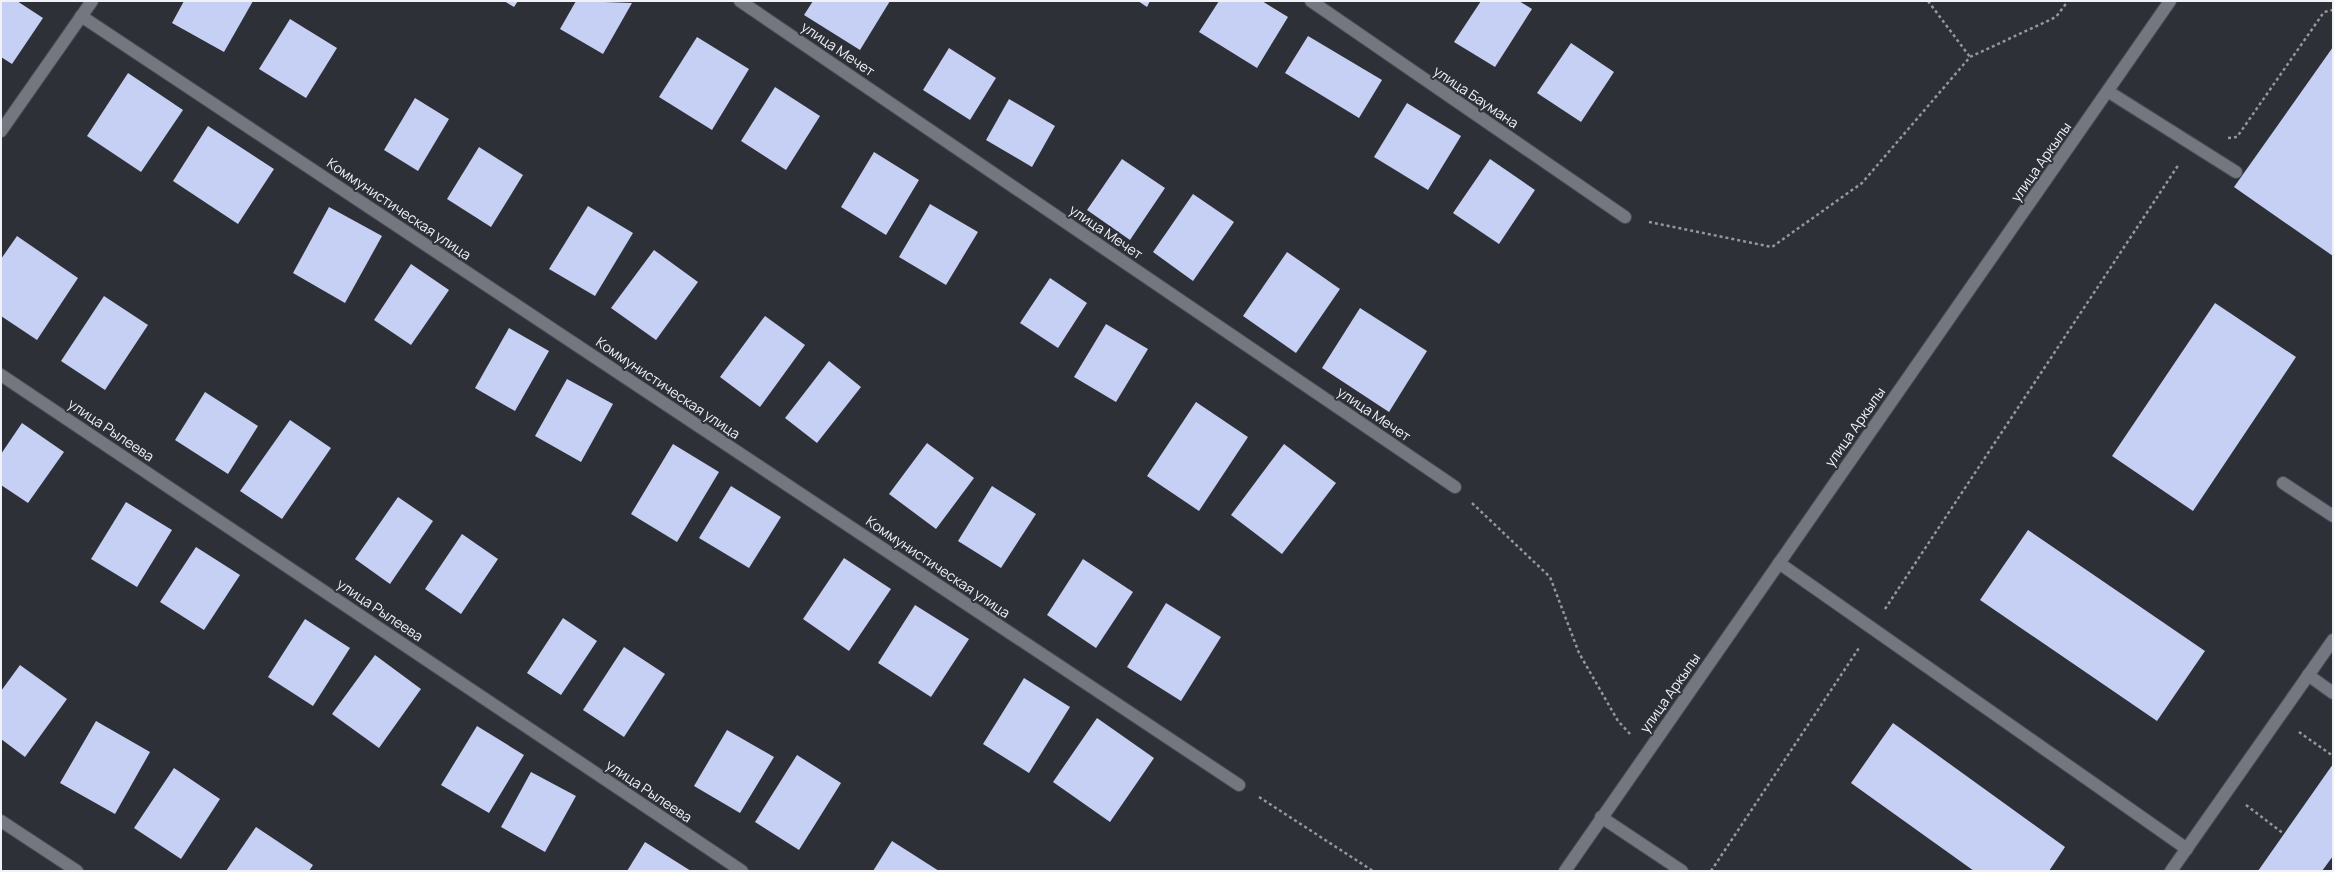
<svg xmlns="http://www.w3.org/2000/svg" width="2334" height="872" viewBox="0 0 2334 872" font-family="Manrope,sans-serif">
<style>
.building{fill:#c6cff4}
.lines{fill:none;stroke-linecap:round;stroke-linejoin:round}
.minor-casing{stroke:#4a4c53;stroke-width:14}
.path{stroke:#95979d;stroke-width:2.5;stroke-dasharray:3 3;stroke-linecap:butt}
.minor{stroke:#757780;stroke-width:12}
.labels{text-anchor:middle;stroke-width:4;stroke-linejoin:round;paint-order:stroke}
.street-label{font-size:14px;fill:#f0f2f7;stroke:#2e3038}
</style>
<rect width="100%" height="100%" fill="#2e3038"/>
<g class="building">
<polygon points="1,1 17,1 43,18 12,64 1,57"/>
<polygon points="184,1 253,1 224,52 172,23"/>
<polygon points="504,1 518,1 514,7"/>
<polygon points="576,1 632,3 603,54 560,29"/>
<polygon points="813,1 890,1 860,50 804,15"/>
<polygon points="1138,1 1150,1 1147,7"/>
<polygon points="1219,1 1262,1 1288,17 1257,68 1199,32"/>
<polygon points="1481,1 1519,1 1532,9 1495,67 1454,42"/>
<polygon points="290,19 337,48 306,98 259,69"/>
<polygon points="1308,36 1382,80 1359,118 1285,73"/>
<polygon points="697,37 749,69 712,130 659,97"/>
<polygon points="1571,43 1614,72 1581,122 1537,93"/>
<polygon points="2333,47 2333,256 2234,187"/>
<polygon points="949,48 996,78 970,120 923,90"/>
<polygon points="128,73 183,110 141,172 87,136"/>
<polygon points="775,87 820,116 786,170 741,141"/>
<polygon points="415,98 449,119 418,171 384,150"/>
<polygon points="1009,99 1055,126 1032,167 986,140"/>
<polygon points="1407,103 1461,136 1428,190 1374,157"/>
<polygon points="208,126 274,169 238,224 173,181"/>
<polygon points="479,147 523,175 491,227 447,199"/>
<polygon points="874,152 919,180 886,235 841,207"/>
<polygon points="1122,159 1165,188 1130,240 1087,210"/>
<polygon points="1490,159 1535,190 1499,244 1453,213"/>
<polygon points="1193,194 1234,222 1193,281 1153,252"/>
<polygon points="930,204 978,232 946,285 899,257"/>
<polygon points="588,206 633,233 595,296 549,269"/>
<polygon points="329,207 382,236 345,303 293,273"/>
<polygon points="17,236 78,278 37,340 1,316 1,259"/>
<polygon points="654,250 698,282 656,340 611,308"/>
<polygon points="1287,252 1340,289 1296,353 1243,316"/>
<polygon points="411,264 449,290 411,345 374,320"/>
<polygon points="1050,278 1087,303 1058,348 1020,323"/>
<polygon points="104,296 148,325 105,390 61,361"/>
<polygon points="2215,303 2296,357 2193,511 2112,456"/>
<polygon points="1360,308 1427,351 1389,412 1322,368"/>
<polygon points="765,316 805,345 760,407 720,377"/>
<polygon points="1106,324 1148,349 1116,402 1074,377"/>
<polygon points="509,328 549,351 515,411 475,388"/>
<polygon points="829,361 861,387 817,443 785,418"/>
<polygon points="567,379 613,404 581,462 535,436"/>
<polygon points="205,392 258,426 228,474 175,440"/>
<polygon points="1196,402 1248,437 1199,511 1147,476"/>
<polygon points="290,420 331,448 282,519 240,491"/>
<polygon points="22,423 64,452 28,503 1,485 1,454"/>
<polygon points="927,443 974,478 936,529 889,494"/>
<polygon points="673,444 719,472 677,542 631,514"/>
<polygon points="1284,444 1336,483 1282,554 1231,515"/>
<polygon points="731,486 781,517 749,568 699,538"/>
<polygon points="992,486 1036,514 1001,568 958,541"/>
<polygon points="398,497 433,521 390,584 355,559"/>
<polygon points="126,502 172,530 137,587 91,559"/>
<polygon points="2028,530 2205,651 2157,721 1980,600"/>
<polygon points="462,534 498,559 461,614 425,589"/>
<polygon points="196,547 240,575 204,630 160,602"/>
<polygon points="844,558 891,589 849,651 803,619"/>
<polygon points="1083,559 1133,592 1096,648 1047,615"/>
<polygon points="1166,603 1221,637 1181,701 1127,667"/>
<polygon points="915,605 969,639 931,697 878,663"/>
<polygon points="563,618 597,641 561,695 527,673"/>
<polygon points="305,619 350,648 313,706 268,677"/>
<polygon points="624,647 665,674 624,737 583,710"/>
<polygon points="375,655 421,689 379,748 332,714"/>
<polygon points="20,665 67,699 25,757 1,739 1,691"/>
<polygon points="1024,678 1070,707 1029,773 983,744"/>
<polygon points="1097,718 1154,758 1110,822 1053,782"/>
<polygon points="96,721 150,752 115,814 60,783"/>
<polygon points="1893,723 2065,847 2049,871 1974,871 1851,783"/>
<polygon points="477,726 524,755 489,813 441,785"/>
<polygon points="727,730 774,757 740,813 694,786"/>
<polygon points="797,755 841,783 799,850 755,822"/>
<polygon points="2333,764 2333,856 2322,871 2258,871"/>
<polygon points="174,768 220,799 181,859 134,828"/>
<polygon points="531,772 576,796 545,852 501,827"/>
<polygon points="256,827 313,865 309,871 226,871"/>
<polygon points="892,841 939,871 873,871"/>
<polygon points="645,842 691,871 627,871"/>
</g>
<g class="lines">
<g class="minor-casing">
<g id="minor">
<polyline points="740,1 1455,487"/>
<polyline points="1311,1 1625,217"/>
<polyline points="81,16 1239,785"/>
<polyline points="2109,92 2236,172"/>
<polyline points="1,131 92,1"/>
<polyline points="1,375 742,871"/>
<polyline points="2283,483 2333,516"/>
<polyline points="1779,563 2187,849"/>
<polyline points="2308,675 2333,693"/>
<polyline points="1601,817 1682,871"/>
<polyline points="1,821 77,871"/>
<polyline points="1565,871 2170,1"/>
<polyline points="2171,871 2333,640"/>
</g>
</g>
<g class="path">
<polyline points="1928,1 1970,57"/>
<polyline points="2228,138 2237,137 2324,12 2333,10"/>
<polyline points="1649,222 1772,247 1862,183 1970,57 2056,17 2068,1"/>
<polyline points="1472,503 1550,577 1579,653 1618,721 1631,735"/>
<polyline points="1885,609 2179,164"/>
<polyline points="2299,732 2333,756"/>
<polyline points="1259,797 1373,871"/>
<polyline points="2246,805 2284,834"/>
<polyline points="1711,871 1859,648"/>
</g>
<use href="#minor" class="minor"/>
</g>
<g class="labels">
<g class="street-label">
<text transform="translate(838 49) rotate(34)" y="5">улица Мечет</text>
<text transform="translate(1476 97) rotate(34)" y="5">улица Баумана</text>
<text transform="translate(2041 162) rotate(-55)" y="5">улица Аркылы</text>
<text transform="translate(399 209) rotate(34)" y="5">Коммунистическая улица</text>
<text transform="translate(1106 232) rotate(34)" y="5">улица Мечет</text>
<text transform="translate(668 388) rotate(34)" y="5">Коммунистическая улица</text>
<text transform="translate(1374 414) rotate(34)" y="5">улица Мечет</text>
<text transform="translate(1855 427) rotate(-55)" y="5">улица Аркылы</text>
<text transform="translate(111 430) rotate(34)" y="5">улица Рылеева</text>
<text transform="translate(938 567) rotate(34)" y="5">Коммунистическая улица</text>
<text transform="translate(380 610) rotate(34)" y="5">улица Рылеева</text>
<text transform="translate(1670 693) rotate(-55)" y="5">улица Аркылы</text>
<text transform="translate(649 791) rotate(34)" y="5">улица Рылеева</text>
</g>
</g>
<rect width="2334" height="872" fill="none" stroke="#f0f2f7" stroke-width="4"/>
</svg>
